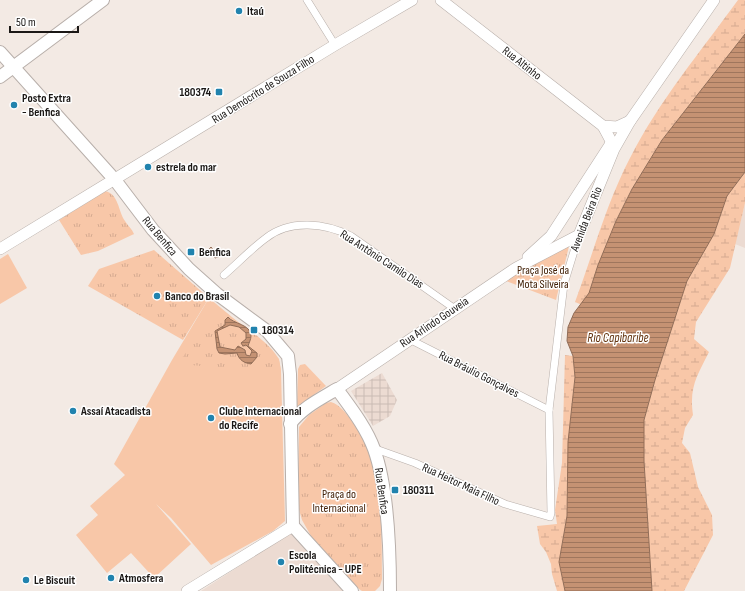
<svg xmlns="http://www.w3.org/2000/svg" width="745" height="591" viewBox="0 0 745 591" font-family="'Sofia Sans Condensed',sans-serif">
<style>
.built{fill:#ecdbd2}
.industrial{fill:url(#industrial-grid)}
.green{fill:#f8c7a8}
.wetland{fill:url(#wetland-marsh)}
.park{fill:url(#park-tufts)}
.water{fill:url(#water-rules);stroke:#926d57;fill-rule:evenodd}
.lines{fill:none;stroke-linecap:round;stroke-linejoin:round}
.street-casing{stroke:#b8afaa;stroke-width:8}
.secondary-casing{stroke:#b8afaa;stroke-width:12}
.primary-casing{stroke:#b8afaa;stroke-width:14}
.street{stroke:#fff;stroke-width:7}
.secondary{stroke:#fff;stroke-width:11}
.primary{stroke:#fff;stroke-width:12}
.poi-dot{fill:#2183ae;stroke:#fff;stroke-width:1.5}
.labels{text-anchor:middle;stroke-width:3;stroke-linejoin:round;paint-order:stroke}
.poi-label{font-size:12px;font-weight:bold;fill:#1b1816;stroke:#fff;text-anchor:start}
.street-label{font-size:12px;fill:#1b1816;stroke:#fff}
.park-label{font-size:12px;fill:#422007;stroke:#fff}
.water-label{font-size:13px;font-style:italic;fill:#63330e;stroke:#fff}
</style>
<defs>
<pattern id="industrial-grid" width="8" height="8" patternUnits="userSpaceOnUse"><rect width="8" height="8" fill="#ecdbd2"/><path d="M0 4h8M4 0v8" fill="none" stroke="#cabbb4"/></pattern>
<pattern id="wetland-marsh" width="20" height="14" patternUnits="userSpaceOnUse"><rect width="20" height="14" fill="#f8c7a8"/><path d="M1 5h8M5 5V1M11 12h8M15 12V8" fill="none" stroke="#d4aa90"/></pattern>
<pattern id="park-tufts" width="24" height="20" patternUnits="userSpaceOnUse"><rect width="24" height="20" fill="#f8c7a8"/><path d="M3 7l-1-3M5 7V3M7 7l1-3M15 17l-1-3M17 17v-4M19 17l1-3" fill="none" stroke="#d4aa90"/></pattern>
<pattern id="water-rules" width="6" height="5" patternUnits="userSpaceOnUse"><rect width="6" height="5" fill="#c59273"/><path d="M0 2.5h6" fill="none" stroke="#9f765d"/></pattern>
</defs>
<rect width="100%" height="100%" fill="#f3eae4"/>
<g class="built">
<polygon points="745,203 745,248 735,244"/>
<polygon points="290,533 344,591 201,591"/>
</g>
<polygon class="industrial" points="382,373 397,400 390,416 373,426 351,391"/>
<g class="green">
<polygon points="8,254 27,288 0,304 0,259"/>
<polygon points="209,298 267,346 279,359 281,372 285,521 273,531 211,565 171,518 156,504 191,544 154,578 131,553 107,573 76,535 98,515 90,506 125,475 114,464 172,360"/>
</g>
<g class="wetland">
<path d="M738,0H745V34L662,140L632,189L616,221L598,265L589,293L582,305L575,302C593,254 606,204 630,158C659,101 701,51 738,0Z"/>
<path d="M745,172V203L730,268L696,322L694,339L709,352C697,376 689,387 693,415L685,428L682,443L690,453L698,487L712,515L713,535L684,591H652L644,461V420L655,380L687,281L714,234L727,196Z"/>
<polygon points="565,355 573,356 575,377 571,418 567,516 559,562 565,591 557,591 552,574 551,564 546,552 540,544 537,526 557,524 555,510 562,463"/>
</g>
<g class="park">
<path d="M105,191C119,194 118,211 125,221C128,226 132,229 134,234L98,251L81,255L59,220Z"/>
<polygon points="569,246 556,300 506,281 531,264"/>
<polygon points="154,250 209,298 183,340 88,286 99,269"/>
<path d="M220,310C235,320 272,343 279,360C280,364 281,369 281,372L177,364Z"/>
<polygon points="305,364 326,386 297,407 298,369 300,365"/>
<path d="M331,402C340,405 346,413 351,420C386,465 381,526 382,579L380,586L375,591H362L359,589L311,536L302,520L298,506L299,427L309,415L326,403Z"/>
</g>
<g class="water">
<polygon points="745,34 745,172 727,196 714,234 687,281 655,380 644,420 644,461 652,591 565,591 559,562 567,516 568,442 575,377 573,356 567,341 568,327 574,313 589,293 598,265 616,221 632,189 662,140"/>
<polygon points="211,247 217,254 219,253 221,256 215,258 208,250"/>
<path d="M228,317C233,324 251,324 251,336C251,339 249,343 248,346L257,353V357L251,364C244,363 239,360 237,353L225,354L219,353L217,349L215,331L225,325V320ZM230,325L239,327L246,333V339L241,343L243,346L246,345L252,351L250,356L246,355L245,350L238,346L235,350L220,347L217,331Z"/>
</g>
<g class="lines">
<g class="street-casing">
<g id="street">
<polyline points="307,0 335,45"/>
<path d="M224,275C238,263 251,249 266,238C290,219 325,223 351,236L455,309"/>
<polyline points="409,339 549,410"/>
<polyline points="373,448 415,463 505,504 550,517 551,513 549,410 564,284 579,235"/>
</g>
</g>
<g class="secondary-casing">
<g id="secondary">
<polyline points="441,0 603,126 617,127 630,121"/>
<polyline points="0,249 335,45 412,0"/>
<polyline points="528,257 551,236 610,145 611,141 603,126"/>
<polyline points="337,389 516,268 579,235 614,149 630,121 714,0"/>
<polyline points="187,591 293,526"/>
</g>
</g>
<g class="primary-casing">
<g id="primary">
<polyline points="0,52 115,180 153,230 189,269 217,294 267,331 277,343 288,356 290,374 293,526 352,591"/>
<polyline points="0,77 103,0"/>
<path d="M290,424C302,408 320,399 337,389C350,407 366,427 374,449C388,488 390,548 390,591"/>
</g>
</g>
<use href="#street" class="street"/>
<use href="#secondary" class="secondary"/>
<use href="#primary" class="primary"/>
</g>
<g class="poi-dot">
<circle cx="239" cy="11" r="4"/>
<rect x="215" y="88" width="8" height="8" rx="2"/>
<circle cx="14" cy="105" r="4"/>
<circle cx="148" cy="167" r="4"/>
<rect x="187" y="248" width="8" height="8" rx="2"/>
<circle cx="157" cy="296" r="4"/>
<rect x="250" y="326" width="8" height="8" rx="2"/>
<circle cx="73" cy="411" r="4"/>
<circle cx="211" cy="418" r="4"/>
<rect x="391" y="486" width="8" height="8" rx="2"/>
<circle cx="281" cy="562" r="4"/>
<circle cx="111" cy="578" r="4"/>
<circle cx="26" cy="580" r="4"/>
</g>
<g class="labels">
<g class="poi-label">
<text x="247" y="15">Itaú</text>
<text x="211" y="96" text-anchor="end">180374</text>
<text x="22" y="102">Posto Extra<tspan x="22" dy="14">- Benfica</tspan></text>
<text x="156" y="171">estrela do mar</text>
<text x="199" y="256">Benfica</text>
<text x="165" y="300">Banco do Brasil</text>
<text x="262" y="334">180314</text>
<text x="81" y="415">Assaí Atacadista</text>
<text x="219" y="415">Clube Internacional<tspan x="219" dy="14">do Recife</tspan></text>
<text x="403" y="494">180311</text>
<text x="289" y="559">Escola<tspan x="289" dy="14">Politécnica - UPE</tspan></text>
<text x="119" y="582">Atmosfera</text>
<text x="34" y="584">Le Biscuit</text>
</g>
<g class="street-label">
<text transform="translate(522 63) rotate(38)" y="4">Rua Altinho</text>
<text transform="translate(263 89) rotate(-32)" y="4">Rua Demócrito de Souza Filho</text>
<text transform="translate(586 219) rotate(-69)" y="4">Avenida Beira Rio</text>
<text transform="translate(160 236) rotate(50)" y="4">Rua Benfica</text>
<text transform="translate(382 259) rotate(33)" y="4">Rua Antônio Camilo Dias</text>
<text transform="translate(434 322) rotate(-34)" y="4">Rua Arlindo Gouveia</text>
<text transform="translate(479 374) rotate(27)" y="4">Rua Bráulio Gonçalves</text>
<text transform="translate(461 484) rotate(25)" y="4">Rua Heitor Maia Filho</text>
<text transform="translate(382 491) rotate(82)" y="4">Rua Benfica</text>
</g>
<g class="park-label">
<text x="543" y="274">Praça José da<tspan x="543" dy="14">Mota Silveira</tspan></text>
<text x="339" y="498">Praça do<tspan x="339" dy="14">Internacional</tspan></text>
</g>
<g class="water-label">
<text x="618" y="342">Rio Capibaribe</text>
</g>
</g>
<path d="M10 26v6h68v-6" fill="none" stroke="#1b1816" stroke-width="2"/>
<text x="16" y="26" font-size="12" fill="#1b1816" stroke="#ffffff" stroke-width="3" paint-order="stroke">50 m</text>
</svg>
